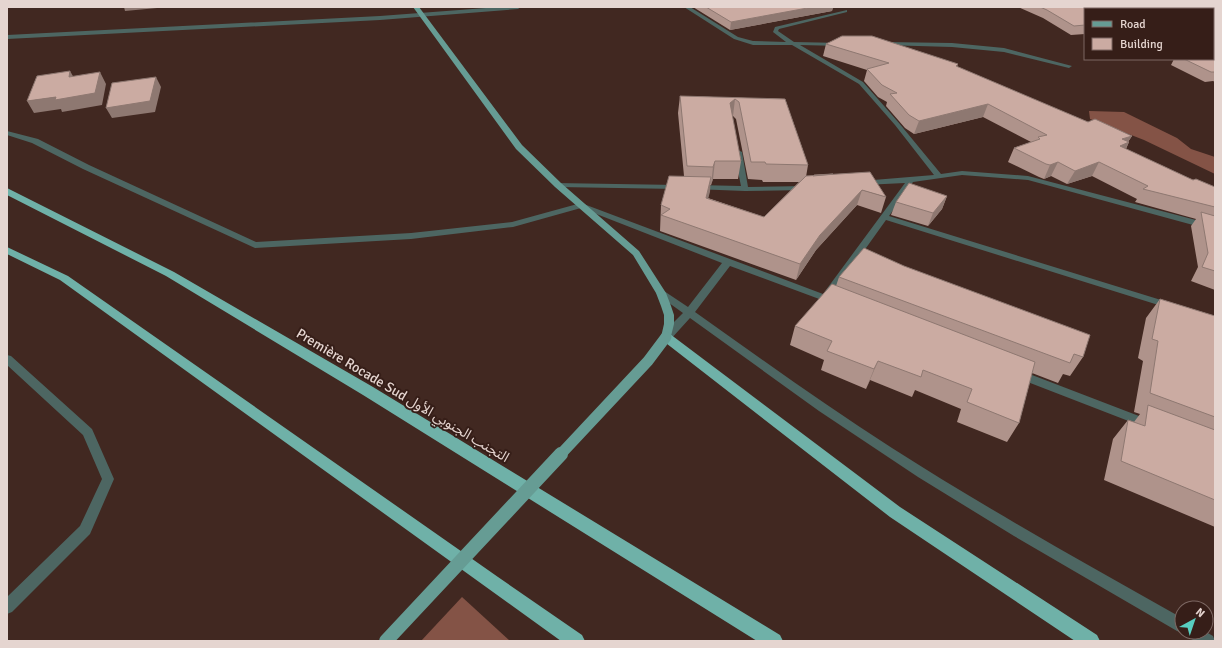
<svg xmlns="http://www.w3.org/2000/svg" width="1222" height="648" viewBox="0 0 1222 648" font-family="Signika,'Noto Sans Arabic',sans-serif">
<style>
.forest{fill:#845346}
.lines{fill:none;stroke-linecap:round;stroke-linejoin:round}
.minor{fill:#4d6662;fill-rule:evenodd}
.major{fill:#669c94;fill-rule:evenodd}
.highway{fill:#6fb1a8;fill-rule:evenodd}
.major-bridge-far1{stroke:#669c94;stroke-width:11}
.major-bridge{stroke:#669c94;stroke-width:14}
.wall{fill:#af938b;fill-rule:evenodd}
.shaded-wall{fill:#8e7871}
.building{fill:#cbaba2;stroke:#8e7871}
.labels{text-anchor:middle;stroke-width:4;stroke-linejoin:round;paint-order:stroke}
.street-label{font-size:14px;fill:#e5d5d0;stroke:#361e18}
</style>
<rect width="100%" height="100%" fill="#412821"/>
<g class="forest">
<polygon points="1089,111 1124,112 1177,138 1191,149 1215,157 1215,174 1144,140 1090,119"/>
<polygon points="462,597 510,641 421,641"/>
</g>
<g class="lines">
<g class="minor">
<polygon points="499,7 521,7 518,9 380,20 7,39 7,35 380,16"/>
<path d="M684,7H690L738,37L753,41L786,42L773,32L775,27L847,10V12L779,29L778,31L794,42L843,43L844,44L841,46L800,45L863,82L899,123L941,174L962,171L1028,176L1215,225V231L1028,180L962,175L913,182L889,216L1174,304L1176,306L1171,309L1168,308L886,220L831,297L838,301L836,303H830L730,266L695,312C760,358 825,405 892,448C986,508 1084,563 1182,618V632H1206L1213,636L1215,641C1204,641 1190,644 1185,632L1182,633L1177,631L1014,536L918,477L819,411L690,318L670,340H662L661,337L662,334L683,313L658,295L656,293L658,291H664L688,307L722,263L581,208L513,227L411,239L255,248L83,169L32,143L7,135V131L38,139L89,165L256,242L411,233L512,222L581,203L823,294L905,183L864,185L860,183L861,181L934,175L895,125L859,84L792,45H753L734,39Z"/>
<polygon points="885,42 952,43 1004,48 1072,66 1069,68 1004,52 952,47 883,45 882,44"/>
<polygon points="735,150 738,150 742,152 748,187 806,186 810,188 806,190 745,191 693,189 692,187 696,185 741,186 734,152"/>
<polygon points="555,183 678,185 682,187 678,189 558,187 555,187"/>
<polygon points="7,355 11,356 92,429 114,479 90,534 12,612 7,614 7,597 80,526 102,479 83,435 7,365"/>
<polygon points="1019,370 1152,421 1154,424 1152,427 1148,429 1144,427 1015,377 1014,374 1015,371"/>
</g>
<polygon class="major" points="413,7 419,7 522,145 561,183 639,251 666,293 671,306 674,315 674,324 670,340 662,340 661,337 664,324 664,315 661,306 656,293 633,255 555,187 516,149"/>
<g class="highway">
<polygon points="7,188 174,272 373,387 780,635 783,641 757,641 363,395 166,276 7,195"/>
<polygon points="7,247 68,276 498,577 582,635 585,641 561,641 60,280 7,254"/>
<polygon points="666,333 670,334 900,507 1097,635 1100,641 1075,641 890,517 662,340 660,337 662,334"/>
</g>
<polyline class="major-bridge-far1" points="560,455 648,361 666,337"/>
<polyline class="major-bridge" points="386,641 561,454"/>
</g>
<g class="wall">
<polygon points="693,7 833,7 832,11 730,30"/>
<polygon points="1018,7 1200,7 1085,9 1085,34 1071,35 1043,18"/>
<polygon points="1215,13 1215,82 1213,81 1205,82 1171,65 1174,59 1213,59"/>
<polygon points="826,44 958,64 957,67 1088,122 1132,136 1128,142 1129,142 1126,149 1193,180 1215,187 1215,290 1191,281 1198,267 1191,226 1196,219 1135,202 1137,199 1092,176 1067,184 1051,176 1044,179 1039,177 1008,162 1014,148 1031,142 983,117 914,134 905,128 886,106 887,102 878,97 864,81 867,70 823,56"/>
<path d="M680,96L785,99L808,165L806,177L813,176L886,197L881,213L857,205L816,250L796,280L660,231L661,205L684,176L678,113ZM732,116H733L736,119L748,179L762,180L763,182H799L764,217L708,198L710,185H711L713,179H738L741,161Z"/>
<polygon points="947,196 942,209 928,226 891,215 896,202"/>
<polygon points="864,248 1083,357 1070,376 1063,374 1058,383 1032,373 1019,423 1007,442 957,422 961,409 915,390 912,397 870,380 866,389 821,370 824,360 790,345 795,326 836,286 839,277"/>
<polygon points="1160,299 1215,316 1215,527 1104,480 1113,439 1128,420 1134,422 1140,414 1134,412 1143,361 1138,358 1146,318"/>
</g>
<g class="shaded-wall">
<polygon points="124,7 168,7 125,11"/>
<polygon points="813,7 833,7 832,11 730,30 731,22"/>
<polygon points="70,71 77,83 69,77"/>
<polygon points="100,72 106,84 102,105 62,112 61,109 34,113 27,101 56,97"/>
<polygon points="156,77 161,87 155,112 112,118 106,108"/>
<polygon points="735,99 733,116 728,119 730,103"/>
<polygon points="988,104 983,117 914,134 919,121"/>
<polygon points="1132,136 1127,143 1129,142 1122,156 1112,159 1122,139"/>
<polygon points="715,161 713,179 711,185 713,167"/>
<polygon points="1058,162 1051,176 1044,179 1050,165"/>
<polygon points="1099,162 1092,176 1067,184 1075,171"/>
<polygon points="711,177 710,192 704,213 706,198"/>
<polygon points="862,190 857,205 816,250 796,280 800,264 820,235"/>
<polygon points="947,196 942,209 928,226 933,213"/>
<polygon points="878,361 870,380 866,389 874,369"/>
</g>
<g class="building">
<polygon points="706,7 813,7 731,22"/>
<polygon points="1040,7 1200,7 1197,9 1085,9 1085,25 1074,26 1047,10"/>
<polygon points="1213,13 1215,13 1215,72 1211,72 1184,59 1213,59"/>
<polygon points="842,36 872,36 958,64 956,66 1088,122 1095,119 1132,136 1122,139 1129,142 1120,146 1193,180 1196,179 1215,187 1215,207 1143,189 1148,186 1099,162 1075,171 1058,162 1050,165 1046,164 1014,148 1040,139 1038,137 1047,135 988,104 919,121 909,115 890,94 897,93 882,85 867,69 889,63 826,44"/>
<polygon points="70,71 69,77 100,72 95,93 55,100 56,97 27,101 37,76"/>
<polygon points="156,77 150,101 106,108 112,83"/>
<polygon points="680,96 785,99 808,165 766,164 765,162 751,162 739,102 735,99 730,103 741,161 715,161 713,167 687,166"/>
<polygon points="870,172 886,197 862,190 820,235 800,264 661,215 670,209 661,205 669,176 711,177 706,198 764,217 806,176"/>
<polygon points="833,174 813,176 814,175"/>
<polygon points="909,183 947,196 933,213 896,202"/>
<polygon points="1201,212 1215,216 1215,271 1202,267 1208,253"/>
<polygon points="864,248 904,266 1090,335 1083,357 1074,354 1070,363 839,277"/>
<polygon points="832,284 1035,362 1019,423 967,402 972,389 923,370 921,377 878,361 874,369 827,351 832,341 795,326"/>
<polygon points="1160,299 1215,316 1215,417 1150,393 1158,341 1152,339"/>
<polygon points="1148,405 1215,430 1215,500 1121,461 1128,420 1145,426"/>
</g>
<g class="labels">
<g class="street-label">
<text transform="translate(403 395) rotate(31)" y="5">Première Rocade Sud التجنب الجنوبي الأول</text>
</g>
</g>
<rect width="1222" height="648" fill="none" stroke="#e5d5d0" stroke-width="16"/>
<rect x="1084" y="8" width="130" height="52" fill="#361e18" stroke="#7c6762"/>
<rect x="1092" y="21" width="20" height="6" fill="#669c94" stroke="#7c6762"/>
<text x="1120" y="28" font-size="12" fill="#e5d5d0">Road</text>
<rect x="1092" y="38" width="20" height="12" fill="#cbaba2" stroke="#7c6762"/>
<text x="1120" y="48" font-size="12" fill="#e5d5d0">Building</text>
<g transform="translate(1194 620) rotate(40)"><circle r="19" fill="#361e18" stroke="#7c6762"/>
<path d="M0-3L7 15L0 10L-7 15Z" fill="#58cec0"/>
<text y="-6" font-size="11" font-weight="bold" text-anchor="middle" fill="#e5d5d0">N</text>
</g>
</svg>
